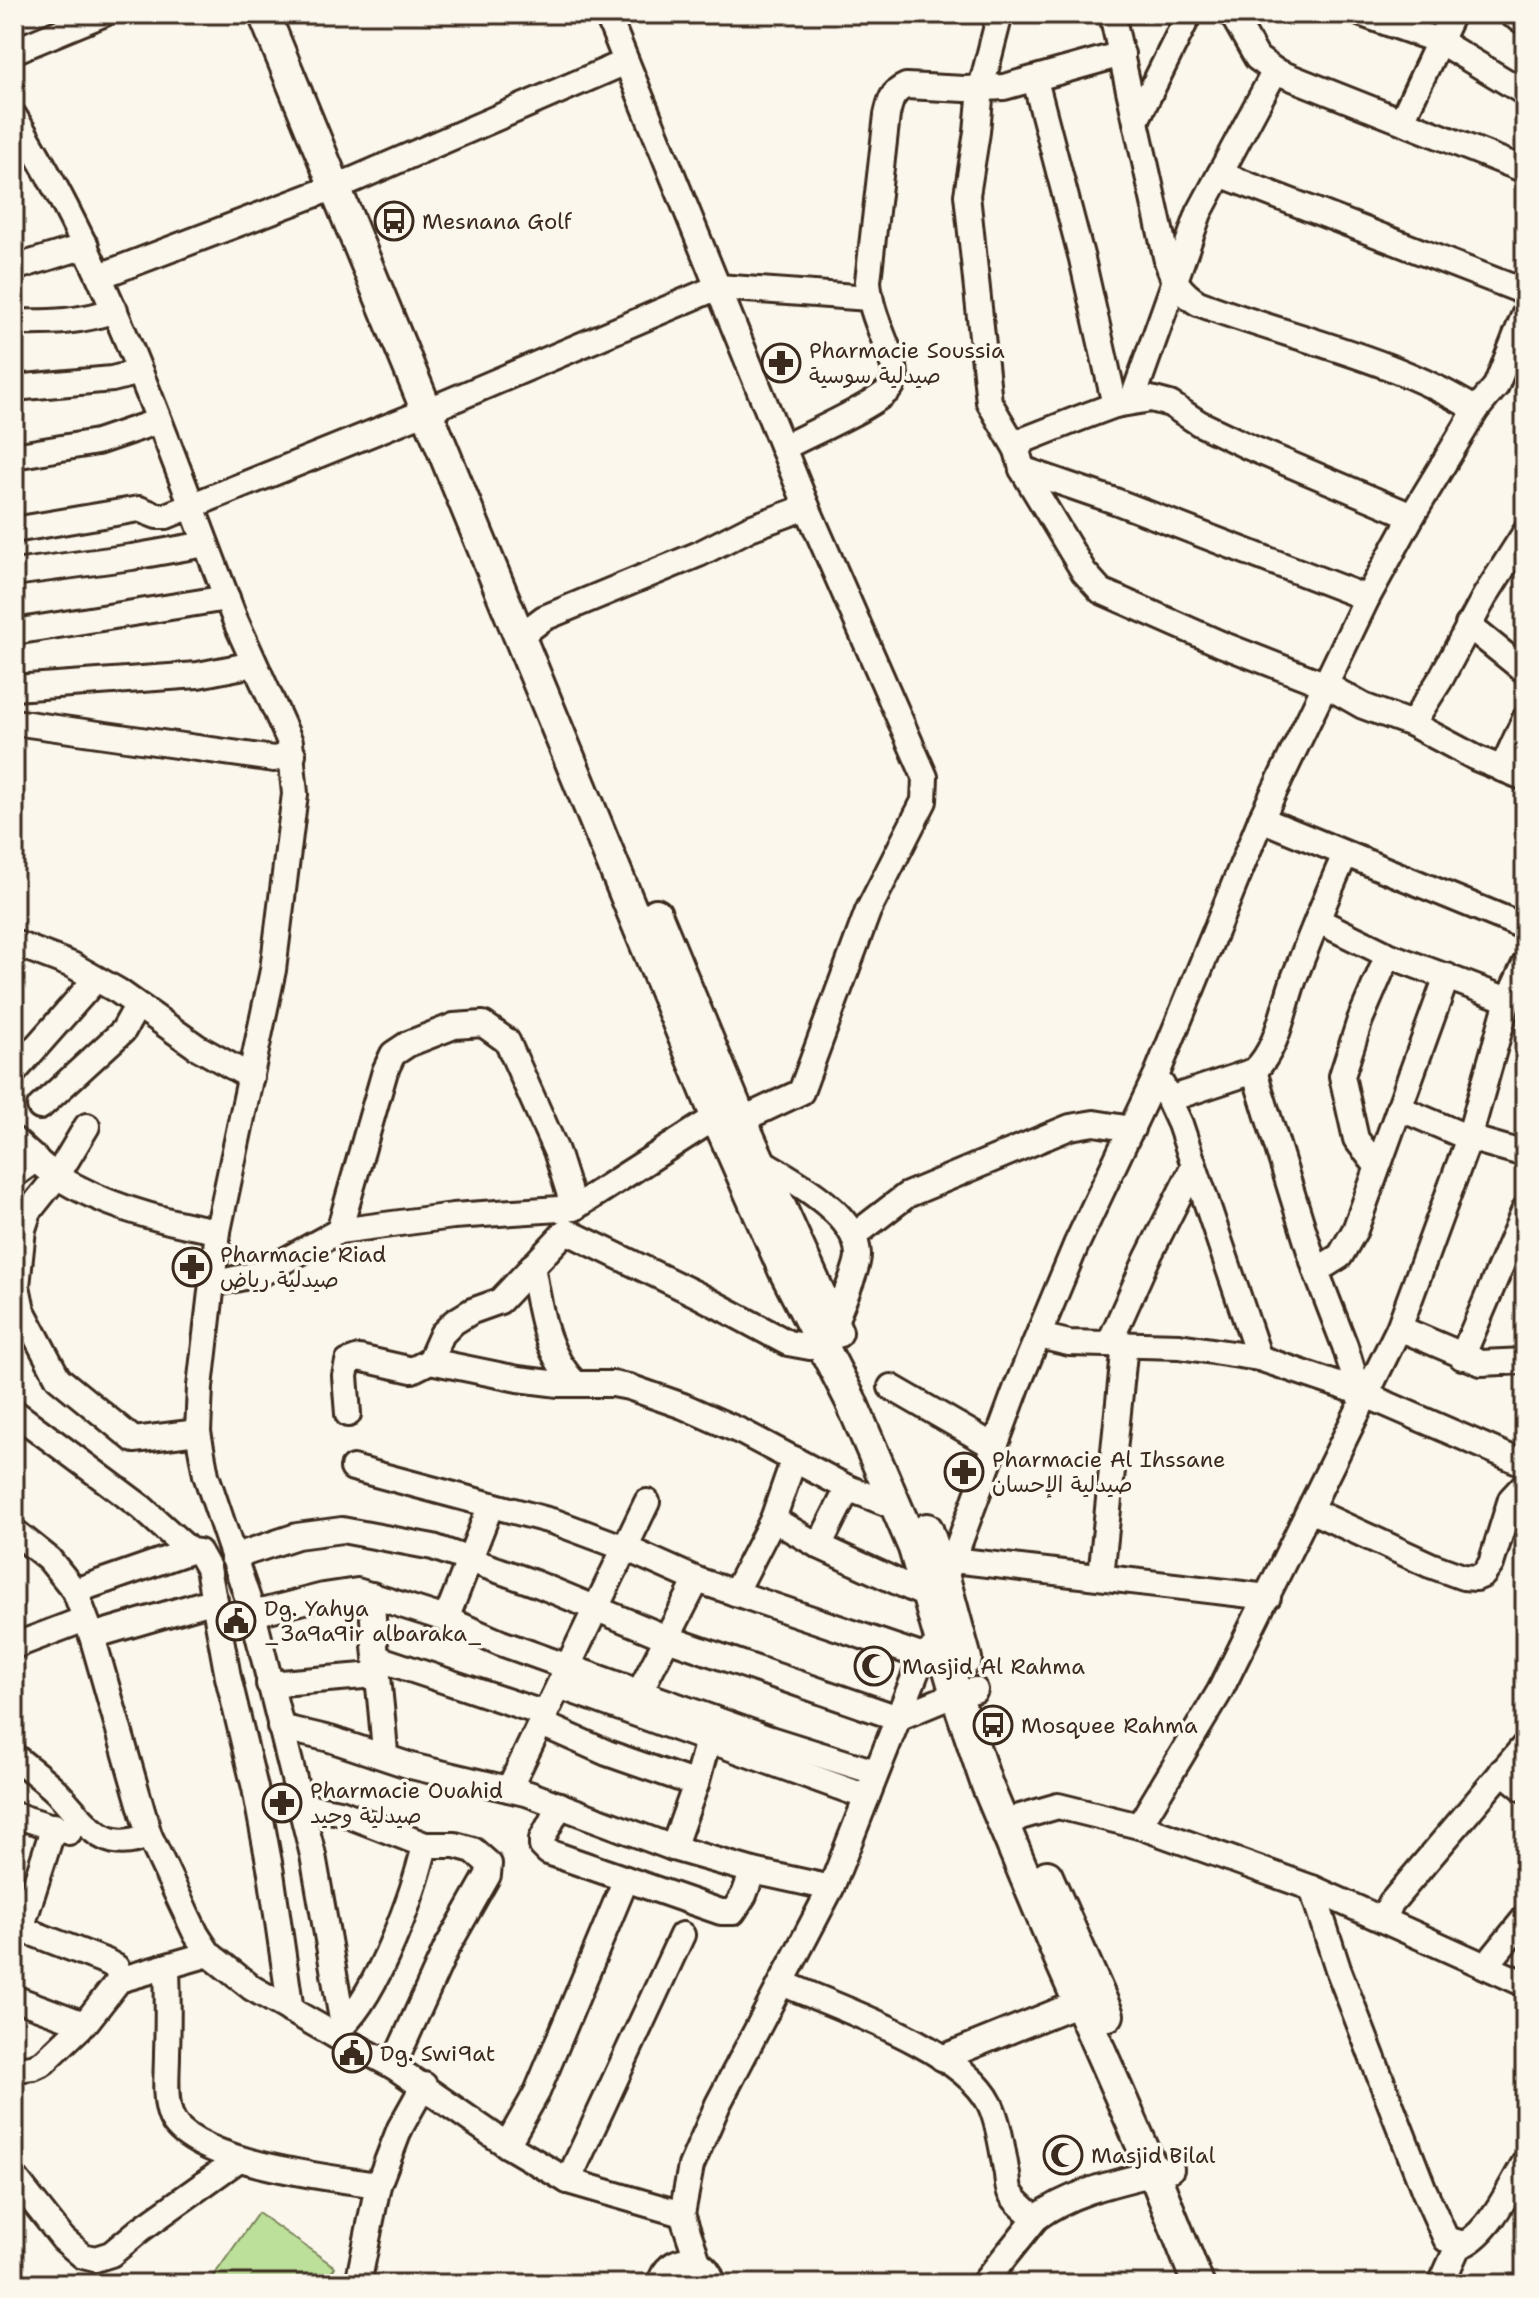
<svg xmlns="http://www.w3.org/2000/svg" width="1539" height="2298" viewBox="0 0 1539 2298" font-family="'Shantell Sans','Playpen Sans Arabic',sans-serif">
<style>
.green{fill:#bce099;stroke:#7c855c;stroke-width:2}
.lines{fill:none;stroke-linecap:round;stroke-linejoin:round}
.minor-casing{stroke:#3b2a1e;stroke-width:30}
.major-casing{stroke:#3b2a1e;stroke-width:36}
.minor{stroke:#fbf7ec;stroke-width:24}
.major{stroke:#fbf7ec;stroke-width:30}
.labels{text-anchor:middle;stroke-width:7;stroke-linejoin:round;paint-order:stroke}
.poi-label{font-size:22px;fill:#3b2a1e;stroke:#fbf7ec;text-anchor:start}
</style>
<rect width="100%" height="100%" fill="#fbf7ec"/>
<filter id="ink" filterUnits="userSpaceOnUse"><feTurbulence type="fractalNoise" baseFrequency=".0125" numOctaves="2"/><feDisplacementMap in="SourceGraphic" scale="16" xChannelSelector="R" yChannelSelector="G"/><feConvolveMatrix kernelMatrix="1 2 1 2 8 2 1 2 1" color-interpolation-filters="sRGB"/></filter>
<g filter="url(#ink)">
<polygon class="green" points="258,2213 335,2267 324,2284 208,2284"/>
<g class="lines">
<g class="minor-casing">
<g id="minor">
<polyline points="607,14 807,507 925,777 924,801 868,911 801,1092 741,1120"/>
<polyline points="1000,14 981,88 977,132 967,195 989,402 1017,450"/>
<path d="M1112,14L1167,261C1173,280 1180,292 1198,303C1290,338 1392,357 1476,410"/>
<polyline points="1232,14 1257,58 1275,71 1525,170"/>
<polyline points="1362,14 1439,41 1525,93"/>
<polyline points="1511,14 1525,22"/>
<polyline points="14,51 103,14"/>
<polyline points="1035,80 1082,259 1115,405"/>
<path d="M14,116C112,273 169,450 236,622L290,742L295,794L273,970L218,1231L200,1387L198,1432L206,1475L253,1614L313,1855L343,2025L336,2036"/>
<polyline points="1402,120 1452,14"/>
<polyline points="1136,121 1189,14"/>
<polyline points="1220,174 1525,292"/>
<polyline points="14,268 86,246"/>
<polyline points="100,276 353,180 626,62"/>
<path d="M14,322C50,323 82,322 115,310"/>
<polyline points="14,388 112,379 140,372"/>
<polyline points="1132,401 1199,213 1275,71"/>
<path d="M783,448C806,435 878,405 891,387C896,379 896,373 893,364C884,335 870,312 868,281L887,115C890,101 892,92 906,86L965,89L1004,87L1122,54"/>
<polyline points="14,456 97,442 159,421"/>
<polyline points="1022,469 1115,501 1367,598"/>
<polyline points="1412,516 1249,447 1199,423 1170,404 1151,399 1115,405 1080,418 1024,440 1017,450 1022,469 1084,572 1101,591 1221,644 1326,685 1363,706 1412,724 1476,758 1525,778"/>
<polyline points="14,530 139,509 157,516 166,516 427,411 718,287 869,298"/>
<polyline points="14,573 132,557 206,544"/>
<polyline points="1468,625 1525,671"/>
<polyline points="14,632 227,598"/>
<polyline points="520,636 544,618 699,554 750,528 807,507"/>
<polyline points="14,688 198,675 254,664"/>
<polyline points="14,722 274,759 293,754"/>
<polyline points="1412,724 1440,680 1485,596 1525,533"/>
<polyline points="1502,769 1525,719"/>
<polyline points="1261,819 1525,927"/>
<polyline points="1319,921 1388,955 1508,1000"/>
<polyline points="14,943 72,965 118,991 197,1047 251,1077"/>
<polyline points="1254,1071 1316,1271 1345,1346 1359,1392"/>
<polyline points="14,1072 96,979"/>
<polyline points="1162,1085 1180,1124 1259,1358"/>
<path d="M1169,1099L1254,1071C1279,1048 1283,1007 1295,976C1311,935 1327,894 1345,855"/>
<polyline points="40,1107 123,1031 137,1006"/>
<polyline points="1399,1108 1469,1138 1525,1154"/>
<polyline points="87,1126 57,1176 29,1211 23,1229 17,1286 22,1310 58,1378 134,1440 198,1432"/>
<path d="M14,1140C28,1153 42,1167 58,1177C105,1206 164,1222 218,1231"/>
<path d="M759,1160C791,1179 857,1213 858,1255C858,1270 839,1308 834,1325"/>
<polyline points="1377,1166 1356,1139 1342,1076 1360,1020 1388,955"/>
<polyline points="14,1175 36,1159"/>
<polyline points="339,1231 385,1071 393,1054 408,1044 454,1026 483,1024 507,1041 556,1151 574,1208"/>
<polyline points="855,1235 907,1195 1070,1127 1094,1123 1132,1129"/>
<path d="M532,1266C540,1308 544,1353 576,1384"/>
<polyline points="1316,1271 1340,1256 1355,1230 1447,976"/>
<polyline points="212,1284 262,1273 339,1231 453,1216 574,1208 730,1108"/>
<polyline points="1399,1328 1481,1363 1525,1361"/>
<polyline points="1039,1336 1069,1343 1179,1346 1259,1358 1359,1392 1525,1464"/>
<polyline points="1109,1344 1147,1259 1194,1166"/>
<polyline points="1462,1357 1525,1209"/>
<polyline points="430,1361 442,1334 454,1322 472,1311 500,1301 566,1231 698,1295 788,1343 810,1347 834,1332"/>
<polyline points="891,1387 995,1447"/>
<polyline points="14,1412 141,1507 190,1551 199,1552 208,1568 228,1677 255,1788 271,1873 291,2011"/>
<polyline points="348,1414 345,1376 348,1362 359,1358 412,1370 430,1361 518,1379 559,1384 613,1384 629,1387 683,1406 742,1432 848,1488 896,1507"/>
<polyline points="353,1468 555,1522 625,1548 697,1580 924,1657"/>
<polyline points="1310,1510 1430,1565 1463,1577 1476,1578 1483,1575 1491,1564 1511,1499 1525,1484"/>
<polyline points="773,1519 819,1546 926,1595"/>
<polyline points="14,1531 49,1559 75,1591 92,1636 149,1835 196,1934 209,1954 252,1988 336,2036 393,2066 507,2145 568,2181 682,2214"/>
<polyline points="819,1546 848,1488"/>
<polyline points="233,1557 297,1536 342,1530 433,1547 537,1584 667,1638 898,1718 956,1694 975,1690"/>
<polyline points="953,1560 1268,1597"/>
<polyline points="1101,1577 1125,1344"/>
<polyline points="944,1578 953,1560 1018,1384 1076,1245 1157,1074 1261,819 1367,598 1412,516 1476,410 1496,386 1525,313"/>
<polyline points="75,1591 190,1551"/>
<polyline points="735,1593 773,1519 794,1459"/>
<path d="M372,1595C373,1649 382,1701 385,1755"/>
<polyline points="253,1614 324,1596 357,1591 446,1619 501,1643 770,1739 875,1772"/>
<polyline points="446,1619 491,1505"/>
<polyline points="92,1636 215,1600"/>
<polyline points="14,1646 85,1619"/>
<polyline points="377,1658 545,1714"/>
<polyline points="269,1684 375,1675"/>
<polyline points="559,1686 867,1797"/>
<polyline points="639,1693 697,1580"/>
<polyline points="542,1724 607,1753 696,1784"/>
<polyline points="280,1727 330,1739 411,1766 529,1794 673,1848 753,1871 831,1888"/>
<path d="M14,1756C28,1768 44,1779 57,1792C85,1821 103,1857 149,1835"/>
<polyline points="1502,1771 1525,1790"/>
<polyline points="509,1789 647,1502"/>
<polyline points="300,1805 340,1812 425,1845 455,1845 473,1850 489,1864 488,1875 446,1949 393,2066"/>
<polyline points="560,1805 542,1839 542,1846 548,1852 721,1912 733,1912 744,1895 753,1871"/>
<polyline points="14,1815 69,1832"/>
<polyline points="1139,1826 1220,1691 1399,1328 1469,1138 1508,1000 1525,964"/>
<polyline points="1004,1827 1020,1817 1058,1806 1139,1826 1312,1888 1525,1984"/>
<polyline points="673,1848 696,1784 708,1740"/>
<path d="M1312,1888L1338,1969L1424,2190L1446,2239L1464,2244C1490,2232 1511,2186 1525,2162"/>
<polyline points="1384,1920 1391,1903 1525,1745"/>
<polyline points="14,1926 107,1962 116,1967 122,1978"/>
<polyline points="21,1929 54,1826"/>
<polyline points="1486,1966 1525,1918"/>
<path d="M167,1968C168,1996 168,2025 167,2053C167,2072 164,2096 170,2114C185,2162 332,2178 378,2185"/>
<path d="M782,1983C837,2007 963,2049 990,2104C999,2123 1002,2148 1006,2169C1008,2176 1007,2185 1010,2192C1016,2203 1027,2211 1036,2218L983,2284"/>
<polyline points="14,1998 84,2024"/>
<path d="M343,2025C378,1992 414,1893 425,1845"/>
<polyline points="942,2058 1096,1996"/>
<polyline points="14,2069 33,2067 44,2062 87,2021 119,1980 209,1954"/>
<polyline points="507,2145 537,2092 626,1879"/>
<polyline points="14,2177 63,2239 83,2256 95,2259 111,2254 141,2229 239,2159"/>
<polyline points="568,2181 682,1935"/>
<path d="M1036,2218C1075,2189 1125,2181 1171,2169"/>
<polyline points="698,2262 682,2214 691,2166 718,2104 831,1888 919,1665 929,1652 955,1637"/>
<polyline points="358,2284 378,2185 400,2128 424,2085"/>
<path d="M660,2284C667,2253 707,2252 713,2284"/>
<polyline points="1441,2284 1459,2244"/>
</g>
</g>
<g class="major-casing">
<g id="major">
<polyline points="264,14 717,1118 784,1270 850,1399 914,1548 956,1694 987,1785 1062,1964 1154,2173 1198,2284"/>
<polyline points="656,914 741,1120 837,1332"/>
<polyline points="927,1529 944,1578 966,1659"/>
<polyline points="1047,1876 1108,2015"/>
</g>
</g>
<use href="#minor" class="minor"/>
<use href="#major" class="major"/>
</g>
</g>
<defs>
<g id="bus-ring" transform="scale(2)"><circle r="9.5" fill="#fbf7ec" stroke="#3b2a1e" stroke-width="1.5"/><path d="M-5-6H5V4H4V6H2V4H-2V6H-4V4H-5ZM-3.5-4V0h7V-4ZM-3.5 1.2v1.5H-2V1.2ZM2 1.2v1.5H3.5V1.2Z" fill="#3b2a1e"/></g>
<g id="pharmacy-ring" transform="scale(2)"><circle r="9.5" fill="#fbf7ec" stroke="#3b2a1e" stroke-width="1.5"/><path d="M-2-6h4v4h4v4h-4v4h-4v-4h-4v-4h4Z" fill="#3b2a1e"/></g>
<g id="civic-ring" transform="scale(2)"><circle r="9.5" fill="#fbf7ec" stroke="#3b2a1e" stroke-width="1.5"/><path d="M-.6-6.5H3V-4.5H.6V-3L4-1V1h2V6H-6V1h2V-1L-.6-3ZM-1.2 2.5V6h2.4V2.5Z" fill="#3b2a1e"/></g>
<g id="mosque-ring" transform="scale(2)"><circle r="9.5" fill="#fbf7ec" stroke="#3b2a1e" stroke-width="1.5"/><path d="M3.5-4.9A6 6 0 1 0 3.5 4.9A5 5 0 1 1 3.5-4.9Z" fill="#3b2a1e"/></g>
</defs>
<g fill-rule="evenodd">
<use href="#bus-ring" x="394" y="221"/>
<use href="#pharmacy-ring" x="781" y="363"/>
<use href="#pharmacy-ring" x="192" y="1267"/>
<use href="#pharmacy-ring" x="964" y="1472"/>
<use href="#civic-ring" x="236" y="1621"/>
<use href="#mosque-ring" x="874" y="1666"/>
<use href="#bus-ring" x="993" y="1725"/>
<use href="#pharmacy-ring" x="282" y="1803"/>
<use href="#civic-ring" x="352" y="2053"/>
<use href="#mosque-ring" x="1063" y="2155"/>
</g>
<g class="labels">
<g class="poi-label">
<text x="422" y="229">Mesnana Golf</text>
<text x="809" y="358">Pharmacie Soussia<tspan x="809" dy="25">صيدلية سوسية</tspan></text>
<text x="220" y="1262">Pharmacie Riad<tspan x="220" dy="25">صيدلية رياض</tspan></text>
<text x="992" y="1467">Pharmacie Al Ihssane<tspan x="992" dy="25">صيدلية الإحسان</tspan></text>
<text x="264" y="1616">Dg. Yahya<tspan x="264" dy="25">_3a9a9ir albaraka_</tspan></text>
<text x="902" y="1674">Masjid Al Rahma</text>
<text x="1021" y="1733">Mosquee Rahma</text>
<text x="310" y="1798">Pharmacie Ouahid<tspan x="310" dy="25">صيدلية وحيد</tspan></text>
<text x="380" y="2061">Dg. Swi9at</text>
<text x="1091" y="2163">Masjid Bilal</text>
</g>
</g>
<rect width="1539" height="2298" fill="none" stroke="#fbf7ec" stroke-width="48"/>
<rect x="24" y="24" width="1491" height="2250" fill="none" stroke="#3b2a1e" stroke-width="3" filter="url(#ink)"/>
</svg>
